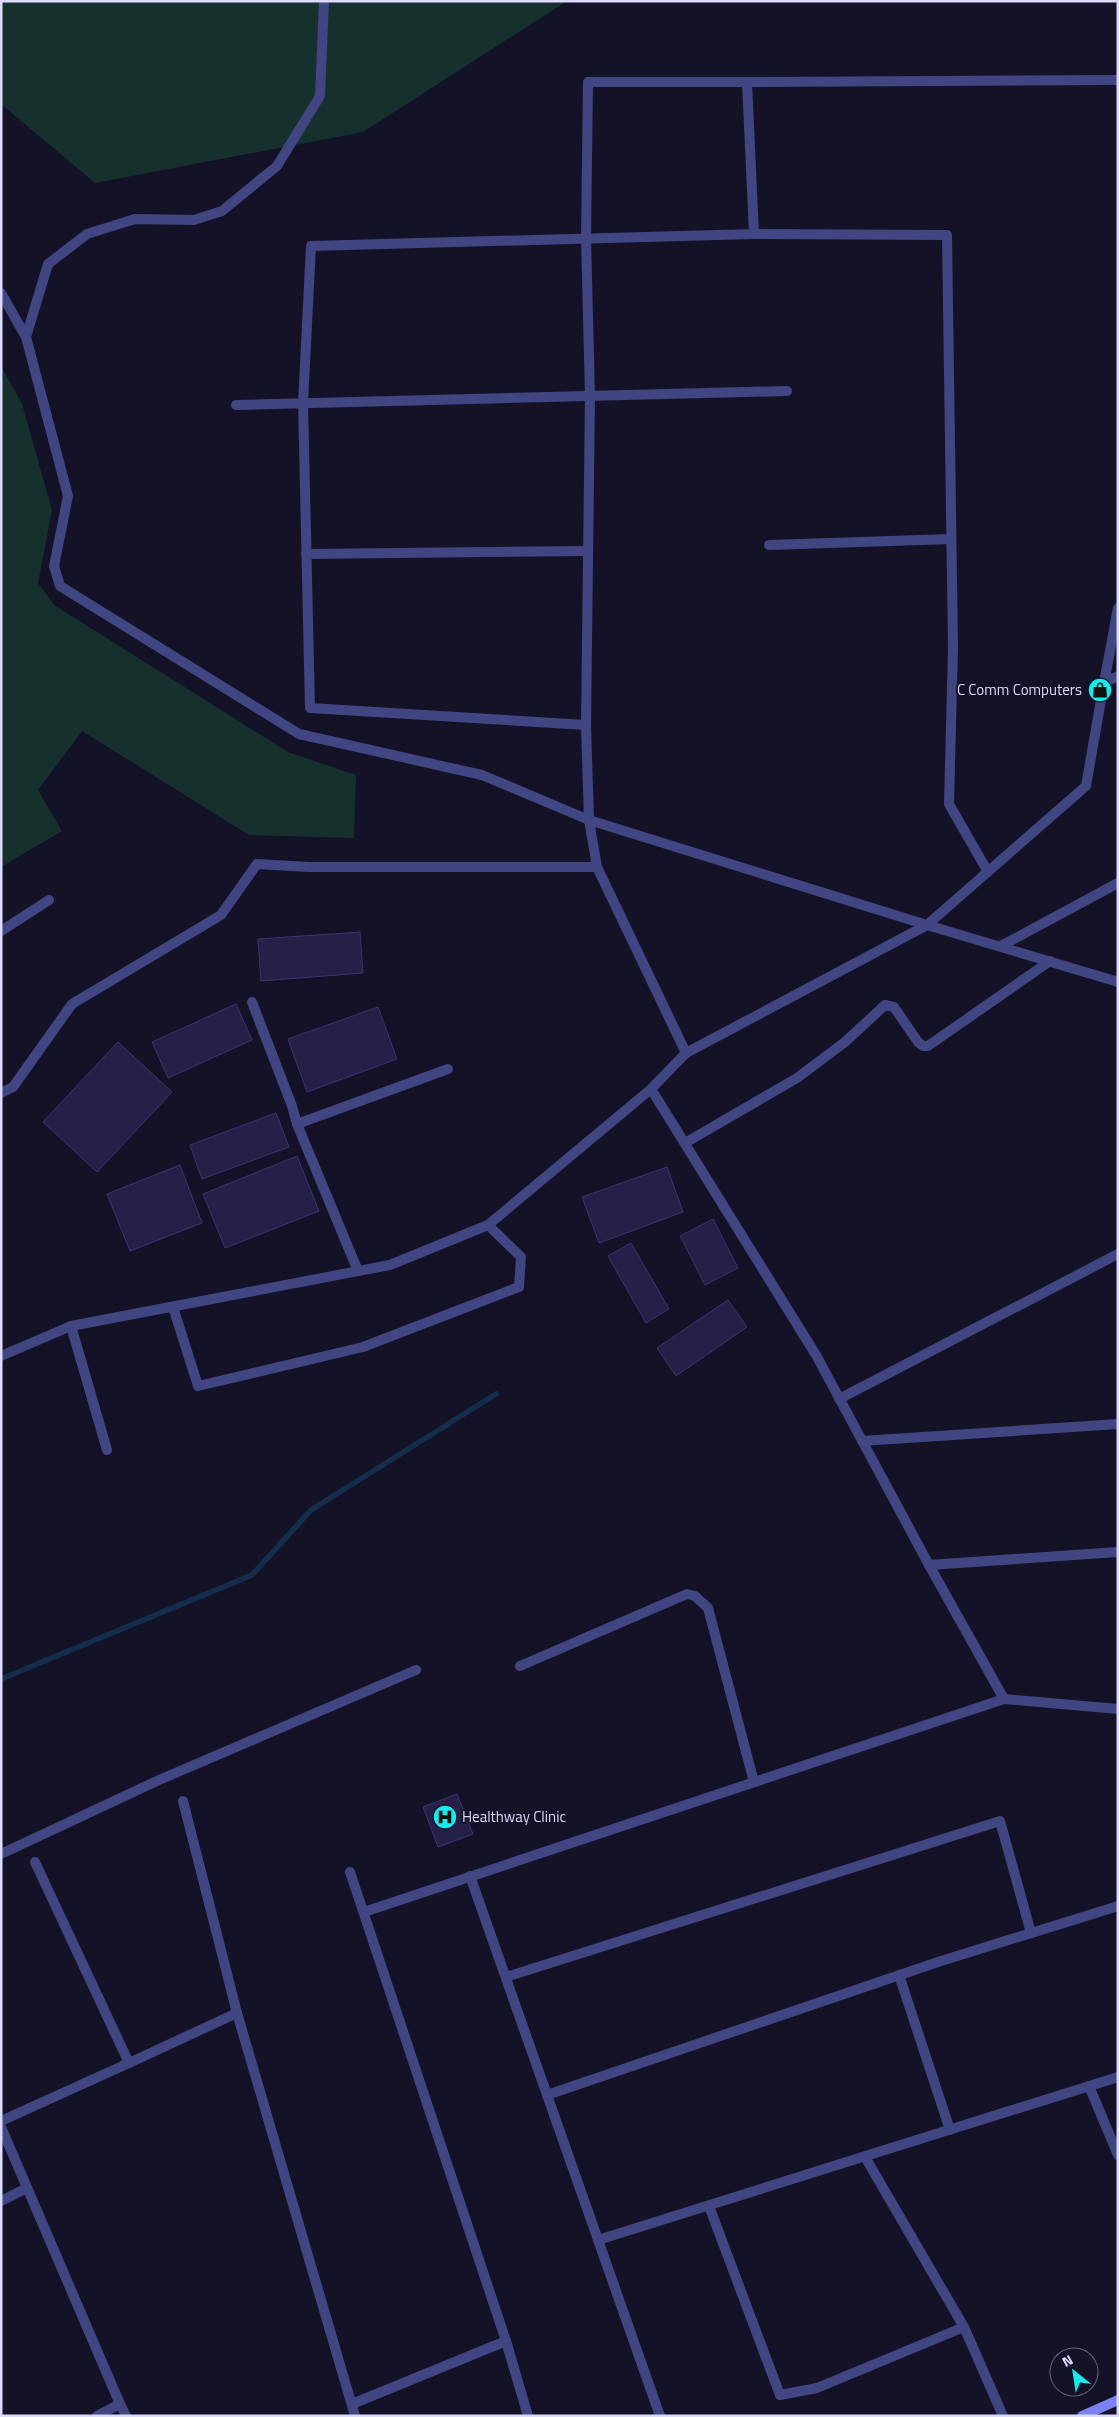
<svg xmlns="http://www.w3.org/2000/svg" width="1119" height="2417" viewBox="0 0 1119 2417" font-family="'Titillium Web',sans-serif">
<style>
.green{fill:#16312d}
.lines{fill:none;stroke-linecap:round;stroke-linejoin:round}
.stream{stroke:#132d4a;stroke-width:5.5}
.building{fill:#242047;stroke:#3a3471}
.street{stroke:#414582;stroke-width:10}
.secondary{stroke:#7b83f4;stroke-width:10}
.labels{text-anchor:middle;stroke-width:4;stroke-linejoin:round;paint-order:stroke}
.poi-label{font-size:15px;fill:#dcdbfc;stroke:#141227;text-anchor:end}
</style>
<rect width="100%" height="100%" fill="#141227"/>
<g class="green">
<polygon points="1,1 567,1 363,132 95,183 1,104"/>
<polygon points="1,366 22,404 52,510 38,583 54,605 288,752 356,775 354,838 249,835 82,731 38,790 62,831 1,867"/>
</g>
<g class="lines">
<polyline class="stream" points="1,1679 252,1575 311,1510 496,1394"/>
</g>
<g class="building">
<polygon points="360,932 363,973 261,981 258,939"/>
<polygon points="236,1004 252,1040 168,1078 152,1042"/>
<polygon points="378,1007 397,1059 307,1092 288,1039"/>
<polygon points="118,1042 172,1092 97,1172 43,1122"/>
<polygon points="276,1113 289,1147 202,1179 190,1145"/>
<polygon points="297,1156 319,1211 225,1248 203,1194"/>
<polygon points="180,1165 202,1223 130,1251 107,1194"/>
<polygon points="667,1167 683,1212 599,1243 582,1197"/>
<polygon points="713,1219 738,1268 705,1285 680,1236"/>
<polygon points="631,1243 669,1309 646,1323 608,1256"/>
<polygon points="728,1300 747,1327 676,1376 657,1348"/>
<polygon points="457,1794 473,1834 438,1847 423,1807"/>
</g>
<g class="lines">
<g class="street">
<polyline points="754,234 747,82 1118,80"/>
<polyline points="1,293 26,337 68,496 54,566 60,586 299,734 482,775 589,820 927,925 1086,786 1104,683 1118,676"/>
<polyline points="26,337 48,264 87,234 135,219 194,220 222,211 277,166 320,96 324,1"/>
<polyline points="236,405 787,391"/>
<polyline points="769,545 951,539"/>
<polyline points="306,554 588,551"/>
<polyline points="1104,683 1118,608"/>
<polyline points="586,725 310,708 303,403 311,246 754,234 947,235 953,648 949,804 988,872"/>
<polyline points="1,931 49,900"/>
<polyline points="1001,946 1118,883"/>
<polyline points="252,1002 292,1106 297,1124 358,1271"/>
<polyline points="686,1053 597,867 589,820 586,725 590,396 586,238 588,82 747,82"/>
<polyline points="651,1089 816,1355 929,1565 1118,1552"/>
<polyline points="1,1093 13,1087 72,1004 221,915 257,864 309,867 597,867"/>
<polyline points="297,1124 448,1069"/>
<polyline points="685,1143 797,1078 845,1042 885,1005 894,1007 918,1042 923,1046 928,1046 1050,961"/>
<polyline points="173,1307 198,1386 363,1347 519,1287 521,1257 488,1225"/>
<polyline points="71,1326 107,1450"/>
<polyline points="1,1356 71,1326 390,1265 488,1225 651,1089 686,1053 927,925 1118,982"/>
<polyline points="839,1399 1118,1254"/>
<polyline points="862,1441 1118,1424"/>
<polyline points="929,1565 1004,1699"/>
<polyline points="520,1666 687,1594 695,1596 708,1608 754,1782"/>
<polyline points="183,1801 237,2013 355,2416"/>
<polyline points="1,1854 159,1780 416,1670"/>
<polyline points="35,1862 129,2063 237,2013"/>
<polyline points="350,1872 506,2341 352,2404"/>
<polyline points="470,1876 660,2416"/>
<polyline points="364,1912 1004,1699 1118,1709"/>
<polyline points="899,1975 950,2130"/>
<polyline points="506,1977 1000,1821 1031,1933"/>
<polyline points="1089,2086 1118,2155"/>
<polyline points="547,2095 938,1962 1118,1906"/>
<polyline points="1,2121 129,2063"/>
<polyline points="1,2127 120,2404 97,2416"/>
<polyline points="865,2157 964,2327 1003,2416"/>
<polyline points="1,2201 27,2188"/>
<polyline points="709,2206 780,2395 817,2388 964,2327"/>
<polyline points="598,2240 1118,2077"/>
<polyline points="506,2341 528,2416"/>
<polyline points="120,2404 126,2416"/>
</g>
<polyline class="secondary" points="1082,2416 1118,2400"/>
</g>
<defs>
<g id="shop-disc" transform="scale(1.25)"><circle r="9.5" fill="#18eaec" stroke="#141227"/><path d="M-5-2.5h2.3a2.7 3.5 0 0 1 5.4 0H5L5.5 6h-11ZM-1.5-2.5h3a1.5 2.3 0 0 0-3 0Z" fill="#111"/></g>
<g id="hospital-disc" transform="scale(1.25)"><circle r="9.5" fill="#18eaec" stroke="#141227"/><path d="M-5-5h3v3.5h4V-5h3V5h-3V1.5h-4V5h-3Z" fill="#111"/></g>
</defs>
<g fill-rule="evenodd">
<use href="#shop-disc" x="1100" y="690"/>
<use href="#hospital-disc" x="445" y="1817"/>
</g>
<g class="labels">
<g class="poi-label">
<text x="1082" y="695">C Comm Computers</text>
<text x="462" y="1822" text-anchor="start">Healthway Clinic</text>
</g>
</g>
<rect width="1119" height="2417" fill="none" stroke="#dcdbfc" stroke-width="5"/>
<g transform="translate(1074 2372) rotate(330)"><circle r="24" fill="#141227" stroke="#64627c"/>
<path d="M0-4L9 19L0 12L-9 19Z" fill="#18eaec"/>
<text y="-8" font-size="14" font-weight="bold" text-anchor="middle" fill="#dcdbfc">N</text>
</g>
</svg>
